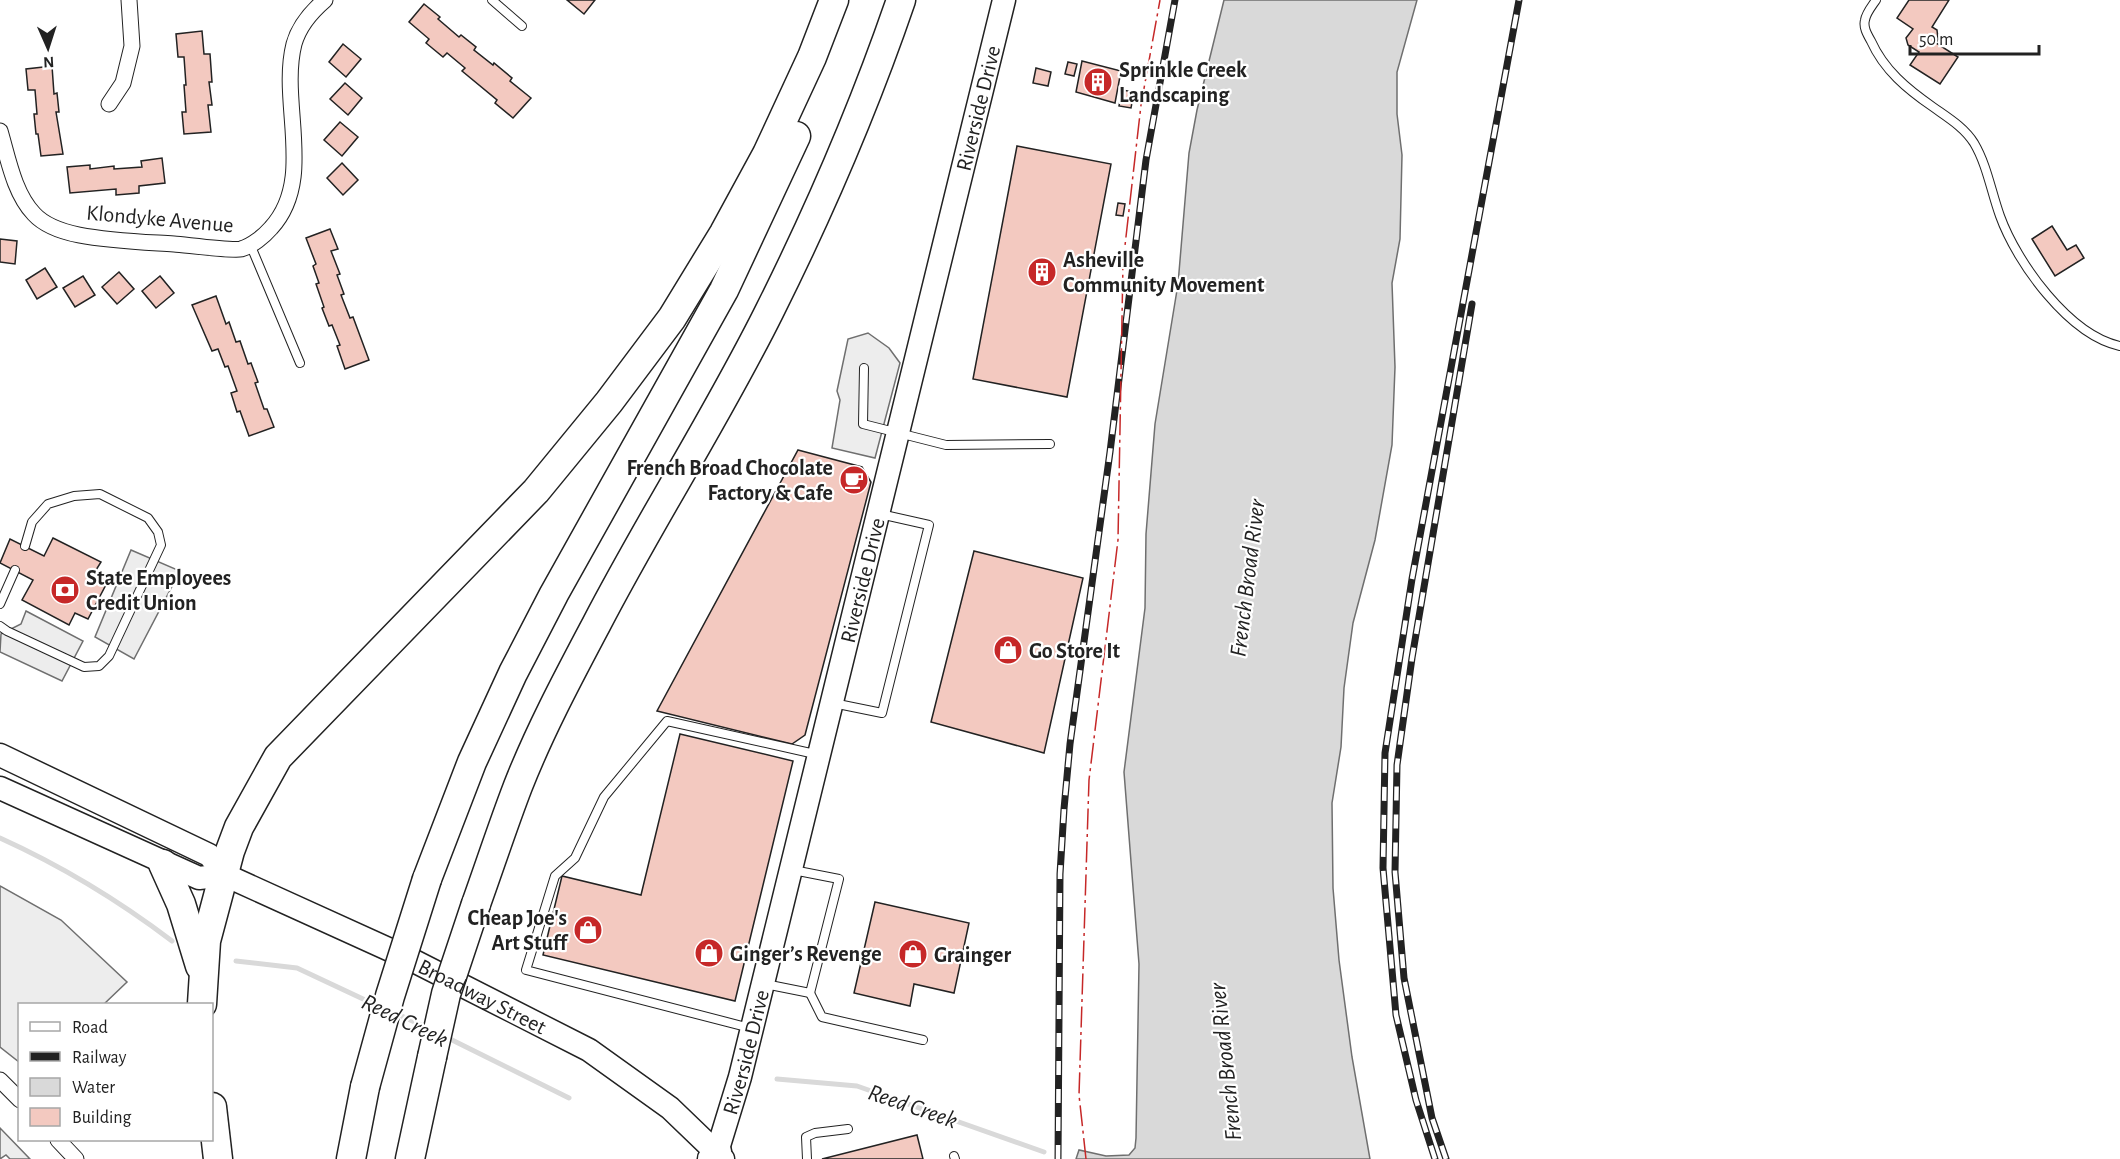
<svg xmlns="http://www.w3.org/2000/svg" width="2120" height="1159" viewBox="0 0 2120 1159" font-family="'Alegreya Sans',sans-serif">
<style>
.parking{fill:#ededed;stroke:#6f6f6f;stroke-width:1.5}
.water{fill:#d9d9d9;stroke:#6f6f6f;stroke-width:1.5}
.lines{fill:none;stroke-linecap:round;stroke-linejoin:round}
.stream{stroke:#d9d9d9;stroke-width:5}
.building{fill:#f3c9c0;stroke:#222;stroke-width:1.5}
.service-casing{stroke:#222;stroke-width:10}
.minor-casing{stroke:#222;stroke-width:17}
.secondary-casing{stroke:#222;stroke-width:25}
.motorway-casing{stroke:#222;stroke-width:31}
.service{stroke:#fff;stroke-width:8}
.minor{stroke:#fff;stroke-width:15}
.secondary{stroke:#fff;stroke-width:22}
.motorway{stroke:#fff;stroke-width:28}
.rail-casing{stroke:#222;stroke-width:7}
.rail{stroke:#fff;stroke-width:4.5;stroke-dasharray:14;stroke-linecap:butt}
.motorway-bridge-casing{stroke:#222;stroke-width:31;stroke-linecap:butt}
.motorway-bridge{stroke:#fff;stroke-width:28}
.power{stroke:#c62828;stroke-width:1.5;stroke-dasharray:21 4.5 3 4.5;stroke-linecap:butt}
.labels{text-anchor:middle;stroke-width:4.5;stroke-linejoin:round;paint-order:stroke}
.poi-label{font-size:22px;font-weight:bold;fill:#222;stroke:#fff;text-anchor:start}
.street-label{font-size:22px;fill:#222;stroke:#fff}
.water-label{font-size:24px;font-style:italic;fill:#222;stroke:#fff}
</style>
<rect width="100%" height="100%" fill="#fff"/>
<g class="parking">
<polygon points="868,333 889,348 900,363 875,458 832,448 840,400 837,391 848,339"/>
<polygon points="131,550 180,571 134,659 95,637"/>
<polygon points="26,611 83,641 62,681 0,652 1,634 21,624"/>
<polygon points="0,886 61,920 127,982 104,1004 20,1004 19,1062 0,1047"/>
<polygon points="0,1128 30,1159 10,1159 6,1155 0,1159"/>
</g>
<polygon class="water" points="1224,0 1417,0 1397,72 1397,114 1402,155 1400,239 1392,283 1395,367 1392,445 1375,540 1353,623 1344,688 1341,747 1332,803 1333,888 1339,960 1352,1057 1370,1159 1076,1159 1079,1150 1106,1156 1129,1155 1135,1148 1136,1138 1139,964 1124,772 1145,608 1146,534 1155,424 1178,284 1189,153 1197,110"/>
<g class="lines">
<g class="stream">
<path d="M0,838C62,866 118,900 172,941"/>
<polyline points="236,961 297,968 378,1006"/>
<polyline points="395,1013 430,1029"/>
<polyline points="444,1036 569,1098"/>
<polyline points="777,1079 857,1086 1044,1152"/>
</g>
</g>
<g class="building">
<polygon points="567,0 595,0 584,14"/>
<polygon points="1909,0 1949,0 1932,27 1937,30 1938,39 1936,43 1958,57 1940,84 1910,65 1919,52 1908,45 1906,38 1913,29 1897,18"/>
<polygon points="424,4 440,17 438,19 459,37 461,35 476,47 474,50 493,65 494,63 512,78 510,81 531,98 513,118 495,103 497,100 462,71 465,68 447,53 443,57 426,43 429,39 409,22"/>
<polygon points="202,31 204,54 210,54 212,82 209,82 212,105 208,105 211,132 184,134 182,112 186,112 184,85 186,85 184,57 178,57 176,34"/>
<polygon points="343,44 361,59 346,77 329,62"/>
<polygon points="1082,61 1121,71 1115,103 1076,92"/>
<polygon points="1068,62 1077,64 1074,76 1065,74"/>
<polygon points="52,66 54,94 57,93 59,112 56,112 63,154 41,156 38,134 36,134 34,114 37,114 35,90 28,90 26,69"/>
<polygon points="1036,68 1051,72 1048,86 1033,83"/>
<polygon points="345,83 362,98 348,115 330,99"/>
<polygon points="1122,90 1134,92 1131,108 1119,106"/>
<polygon points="340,122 358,137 342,156 324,140"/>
<polygon points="1017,146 1111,164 1067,397 973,379"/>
<polygon points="162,158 165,183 139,186 139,193 116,195 116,189 70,193 67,167 90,165 90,169 114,166 114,169 142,167 141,161"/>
<polygon points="342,163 358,180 343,195 327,178"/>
<polygon points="1118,203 1125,204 1123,216 1116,215"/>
<polygon points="2052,226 2067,250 2076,245 2084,258 2055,276 2032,239"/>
<polygon points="330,229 338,249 331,251 340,274 337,275 344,294 341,295 350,318 353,317 369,360 345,369 337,346 340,345 332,325 329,326 322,308 324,307 316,284 319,283 313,266 316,264 306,238"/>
<polygon points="0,239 17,241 15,264 0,262"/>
<polygon points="45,268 57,287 37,299 26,280"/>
<polygon points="119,272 134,289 117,304 102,287"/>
<polygon points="83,276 95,295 75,307 63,288"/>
<polygon points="160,276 174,293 156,308 142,291"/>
<polygon points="216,296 226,324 229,322 236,342 240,341 248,364 251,363 258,382 255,383 264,409 267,409 274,427 249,436 240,411 237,412 231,393 237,391 228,366 225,367 218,349 212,351 192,305"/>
<polygon points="798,450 862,467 871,482 805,735 792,744 657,711"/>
<polygon points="53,538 101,562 96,570 110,577 88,619 75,613 69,625 22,600 33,580 0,563 10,539 44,556"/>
<polygon points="974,551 1083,578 1044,753 931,722"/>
<polygon points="680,734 793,761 735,1001 543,955 562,876 641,895"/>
<polygon points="875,902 969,923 954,993 914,984 910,1006 854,993"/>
<polygon points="917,1135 923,1159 822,1159"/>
</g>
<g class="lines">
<g class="service-casing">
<g id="service">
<polyline points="492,0 522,26"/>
<path d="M1876,0C1872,6 1866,13 1865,20C1863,27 1867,34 1871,41C1884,70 1907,89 1933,107C1947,117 1964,127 1974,143C1987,165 1991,191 2000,216C2017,263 2069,335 2120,346"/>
<polyline points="250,244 300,363"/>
<polyline points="864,368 863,424 946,445 1050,444"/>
<polyline points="0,604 15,570"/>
<polyline points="0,626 7,631 84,667 99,666 109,656 161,545 158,532 148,518 100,494 74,496 48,504 32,522 25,546"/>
<polyline points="833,703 882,713 929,525 880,514"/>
<polyline points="765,984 810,993 839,879 793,870"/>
<polyline points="810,993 822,1017 923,1040"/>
<polyline points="750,1028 526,970 555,876 575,858 604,797 667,721 815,754"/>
<polyline points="954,1156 955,1159"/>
<polyline points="807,1159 806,1137 815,1133 848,1129"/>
</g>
</g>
<g class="minor-casing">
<g id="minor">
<polyline points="109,104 123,83 132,46 129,0"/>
<path d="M0,131C8,158 14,193 34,214C45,226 64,232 79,235C110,241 142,242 174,244C187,245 232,251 241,249C252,246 264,236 271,228C316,179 279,103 294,44C299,26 311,12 325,0"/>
<polyline points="0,1080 20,1100"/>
<polyline points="58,1140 76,1159"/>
</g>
</g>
<g class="secondary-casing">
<g id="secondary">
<path id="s1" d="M0,755L209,855L225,875L410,959L589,1050L670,1108L723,1159"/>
<polyline points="0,788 199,878 225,875"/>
<path id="s2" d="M717,1152L740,1077L1004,0"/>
</g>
</g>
<g class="motorway-casing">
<g id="motorway">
<polyline points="163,864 181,904 200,966"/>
<polyline points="427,879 472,762 513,673 554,594 724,290 796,136"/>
<path d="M476,904C490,865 503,825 518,786C540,730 569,676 597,623C652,517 717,417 770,310C821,208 864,108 901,0"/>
<polyline points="202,1004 206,941 230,851 239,827 278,757 536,491 609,402 672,318 724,233 767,154 812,57 834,0"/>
<polyline points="212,1107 218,1159"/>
<polyline points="351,1159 365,1087"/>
<polyline points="410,1159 432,1057"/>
<polyline points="712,1159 717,1152"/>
</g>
</g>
<use href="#service" class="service"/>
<use href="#minor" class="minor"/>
<use href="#secondary" class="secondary"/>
<use href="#motorway" class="motorway"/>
<g class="rail-casing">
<g id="rail">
<polyline points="1058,1159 1060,874 1064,809 1070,744 1110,452 1146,160 1175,0"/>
<polyline points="1435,1159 1416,1100 1396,1015 1383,868 1385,753 1412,579 1519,0"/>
<polyline points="1446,1159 1432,1118 1404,978 1395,872 1397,765 1412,658 1472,304"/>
</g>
</g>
<use href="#rail" class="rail"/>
<g class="motorway-bridge-casing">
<g id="motorway-bridge">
<polyline points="432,1057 446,994 476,904"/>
<polyline points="365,1087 390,996 427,879"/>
</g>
</g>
<use href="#motorway-bridge" class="motorway-bridge"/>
<polyline class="power" points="1086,1159 1079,1095 1089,780 1118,540 1123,263 1141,105 1160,0"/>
</g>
<defs>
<g id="building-disc" transform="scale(1.5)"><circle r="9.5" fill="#c62828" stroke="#fff"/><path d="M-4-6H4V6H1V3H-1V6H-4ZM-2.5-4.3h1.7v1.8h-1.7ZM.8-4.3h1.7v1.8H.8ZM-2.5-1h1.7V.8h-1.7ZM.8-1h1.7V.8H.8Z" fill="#fff"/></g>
<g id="cafe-disc" transform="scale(1.5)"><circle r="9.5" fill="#c62828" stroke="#fff"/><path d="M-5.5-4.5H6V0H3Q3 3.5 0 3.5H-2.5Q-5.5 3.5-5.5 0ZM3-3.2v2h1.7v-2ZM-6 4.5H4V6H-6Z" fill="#fff"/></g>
<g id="bank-disc" transform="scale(1.5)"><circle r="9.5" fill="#c62828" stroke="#fff"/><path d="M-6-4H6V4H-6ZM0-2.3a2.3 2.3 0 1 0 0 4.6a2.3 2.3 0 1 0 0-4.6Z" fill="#fff"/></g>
<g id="shop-disc" transform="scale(1.5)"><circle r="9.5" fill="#c62828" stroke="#fff"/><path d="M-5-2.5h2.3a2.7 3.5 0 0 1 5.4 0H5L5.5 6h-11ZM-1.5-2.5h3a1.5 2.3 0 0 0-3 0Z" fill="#fff"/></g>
</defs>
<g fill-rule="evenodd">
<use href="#building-disc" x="1098" y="82"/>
<use href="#building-disc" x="1042" y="272"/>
<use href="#cafe-disc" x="854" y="480"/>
<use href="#bank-disc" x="65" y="590"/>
<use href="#shop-disc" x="1008" y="650"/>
<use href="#shop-disc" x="588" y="930"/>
<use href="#shop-disc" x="709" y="953"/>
<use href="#shop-disc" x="913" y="954"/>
</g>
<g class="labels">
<g class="poi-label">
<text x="1119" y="77">Sprinkle Creek<tspan x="1119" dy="25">Landscaping</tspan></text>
<text x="1063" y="267">Asheville<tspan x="1063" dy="25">Community Movement</tspan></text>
<text x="833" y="475" text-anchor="end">French Broad Chocolate<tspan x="833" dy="25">Factory &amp; Cafe</tspan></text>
<text x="86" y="585">State Employees<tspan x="86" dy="25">Credit Union</tspan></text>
<text x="1029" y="658">Go Store It</text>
<text x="567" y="925" text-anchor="end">Cheap Joe's<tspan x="567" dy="25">Art Stuff</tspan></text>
<text x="730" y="961">Ginger’s Revenge</text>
<text x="934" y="962">Grainger</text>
</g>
<g class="street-label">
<text dy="8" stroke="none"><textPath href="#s2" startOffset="1076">Riverside Drive</textPath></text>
<text transform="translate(160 218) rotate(5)" y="8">Klondyke Avenue</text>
<text dy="8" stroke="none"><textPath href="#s2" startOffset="590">Riverside Drive</textPath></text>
<text dy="8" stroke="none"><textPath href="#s1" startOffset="542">Broadway Street</textPath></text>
<text dy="8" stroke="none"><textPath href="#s2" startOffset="104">Riverside Drive</textPath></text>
</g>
<g class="water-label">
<text transform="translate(1247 578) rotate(-83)" y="8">French Broad River</text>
<text transform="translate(405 1020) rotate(26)" y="8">Reed Creek</text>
<text transform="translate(1225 1062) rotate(-96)" y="8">French Broad River</text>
<text transform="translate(913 1106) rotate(19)" y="8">Reed Creek</text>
</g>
</g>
<rect x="18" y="1003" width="195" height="138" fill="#ffffff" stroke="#a7a7a7" stroke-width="1.5"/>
<rect x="30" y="1022" width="30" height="9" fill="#ffffff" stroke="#a7a7a7" stroke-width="1.5"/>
<text x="72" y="1033" font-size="18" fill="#222222">Road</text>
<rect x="30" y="1052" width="30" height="9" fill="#222222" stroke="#a7a7a7" stroke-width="1.5"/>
<text x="72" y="1063" font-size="18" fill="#222222">Railway</text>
<rect x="30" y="1078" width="30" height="18" fill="#d9d9d9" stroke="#a7a7a7" stroke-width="1.5"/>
<text x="72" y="1093" font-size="18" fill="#222222">Water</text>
<rect x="30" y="1108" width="30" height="18" fill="#f3c9c0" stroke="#a7a7a7" stroke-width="1.5"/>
<text x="72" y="1123" font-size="18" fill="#222222">Building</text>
<g transform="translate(48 48) rotate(177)" stroke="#ffffff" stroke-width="4.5" paint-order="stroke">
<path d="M0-4.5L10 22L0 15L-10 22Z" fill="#222222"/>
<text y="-9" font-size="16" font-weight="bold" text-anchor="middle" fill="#222222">N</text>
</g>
<path d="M1910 45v9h129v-9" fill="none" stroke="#222222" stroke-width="3"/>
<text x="1919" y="45" font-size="18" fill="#222222" stroke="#ffffff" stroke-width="4.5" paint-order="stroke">50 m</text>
</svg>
